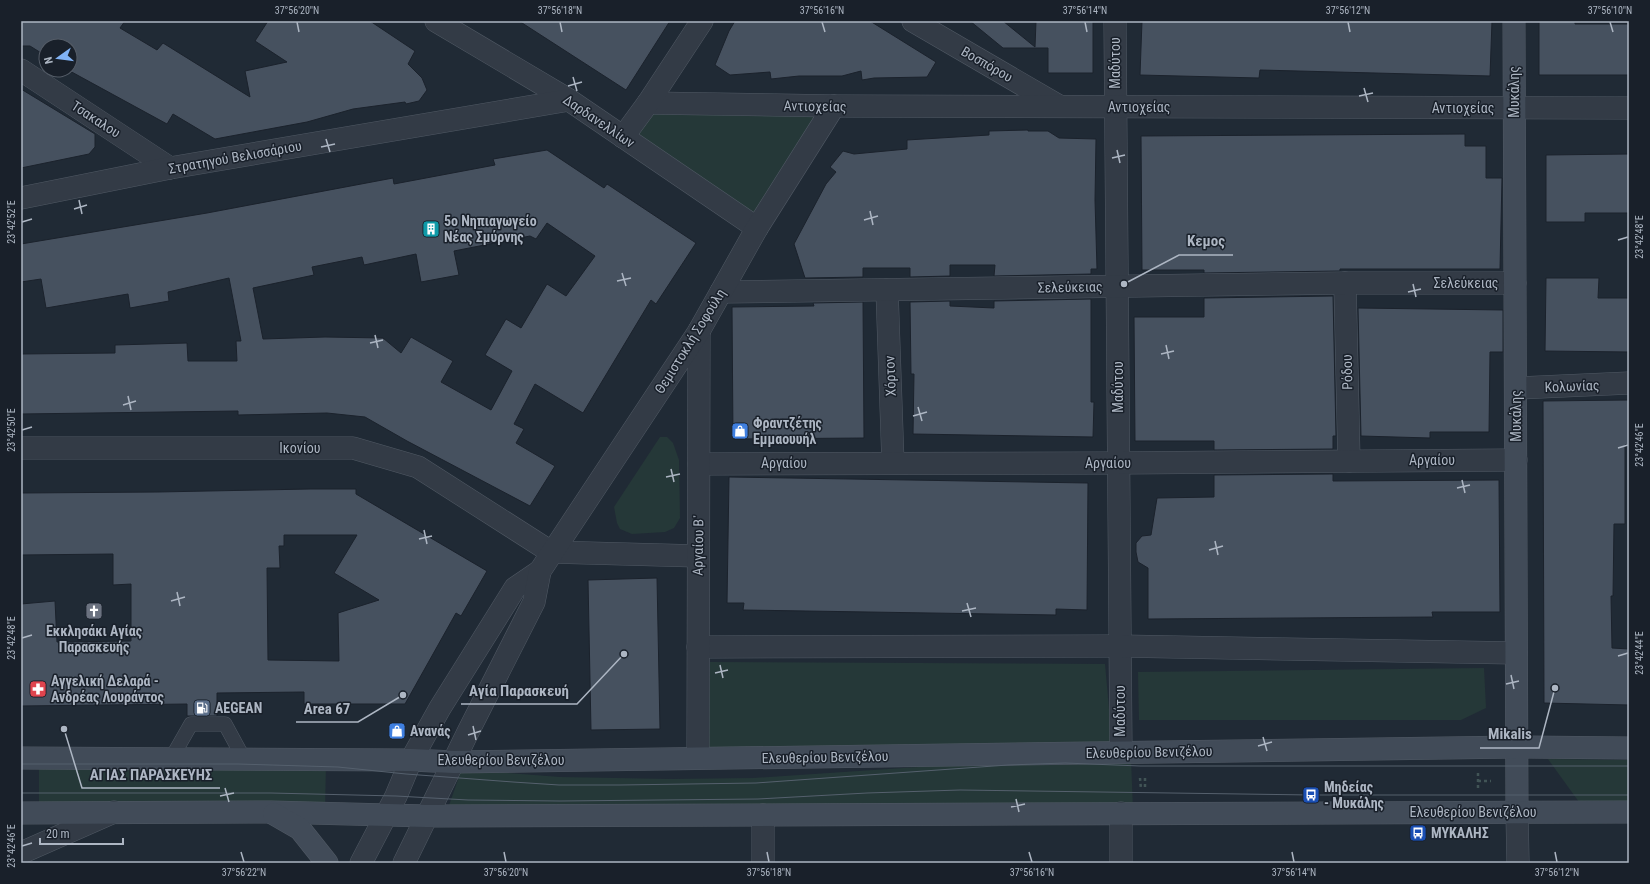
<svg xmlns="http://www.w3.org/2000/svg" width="1650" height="884" viewBox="0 0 1650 884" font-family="'Roboto Condensed',sans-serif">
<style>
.green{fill:#253838}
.building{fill:#46515f;stroke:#1b222c;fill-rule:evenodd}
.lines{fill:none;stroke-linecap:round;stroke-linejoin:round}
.lane-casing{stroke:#505964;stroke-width:15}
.street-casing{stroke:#505964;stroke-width:23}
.secondary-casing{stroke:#505964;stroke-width:23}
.path{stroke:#415456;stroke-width:2.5;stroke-dasharray:3 3;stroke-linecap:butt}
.lane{stroke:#333b46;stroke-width:14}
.street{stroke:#333b46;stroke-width:22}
.secondary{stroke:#414b58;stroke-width:22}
.tram{stroke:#55606d;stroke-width:1}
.ticks{fill:none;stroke:#adb6c3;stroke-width:1.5}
.labels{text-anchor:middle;stroke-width:3;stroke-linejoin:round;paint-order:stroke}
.street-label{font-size:14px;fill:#adb6c3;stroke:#19202a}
.poi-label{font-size:14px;font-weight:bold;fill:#adb6c3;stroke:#19202a;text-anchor:start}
.leader{fill:none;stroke:#adb6c3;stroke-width:1.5}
.callout-dot{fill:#adb6c3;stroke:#19202a;stroke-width:1.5}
.callout-label{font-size:15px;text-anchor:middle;font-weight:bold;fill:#adb6c3;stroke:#19202a;stroke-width:3;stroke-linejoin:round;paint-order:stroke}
.neatline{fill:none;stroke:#adb6c3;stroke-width:1.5}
.ticks-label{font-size:10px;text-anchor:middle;fill:#adb6c3}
</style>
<rect width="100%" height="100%" fill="#202a35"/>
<g class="green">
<polygon points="648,103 834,106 757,228 623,137"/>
<polygon points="660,437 667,437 673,443 679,460 680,518 674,528 665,532 632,534 620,529 617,523 614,507"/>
<polygon points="710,662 1105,664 1112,742 708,751"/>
<polygon points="1484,668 1486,708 1461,720 1139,720 1138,672"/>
<polygon points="1131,759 1133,809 447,811 461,771 468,770 560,777 671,779 753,778 1007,761"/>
<polygon points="1548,759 1629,760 1629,802 1579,802"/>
<polygon points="39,763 326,763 325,811 39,807"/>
</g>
<g class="building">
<polygon points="21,21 125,21 120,28 157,50 163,43 250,97 245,71 287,62 255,41 268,21 370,21 415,51 408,64 422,78 427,90 419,101 406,104 405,102 353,109 307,122 215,139 173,114 167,124 68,70 70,70 70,46 46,46 46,56 30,46 21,46"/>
<polygon points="519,21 670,21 626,90"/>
<polygon points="735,21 870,21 936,62 927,77 874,78 862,80 861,71 842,76 799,76 771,79 770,72 730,75 715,65 729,31"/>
<polygon points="970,21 1003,21 1035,47 1036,21 1093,21 1093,73 1048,73 1048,48 1003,48"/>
<polygon points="1142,21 1492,21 1490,76 1260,70 1259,78 1140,75"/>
<polygon points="1539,21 1575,21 1575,24 1629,24 1629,75 1539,75"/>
<polygon points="21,89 95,134 95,147 89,154 21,168"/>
<polygon points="1028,130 1028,131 1048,131 1059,138 1096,139 1095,200 1097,269 1091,269 1091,274 994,276 995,265 950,265 950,276 910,277 910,268 863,268 863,277 805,278 794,244 826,184 836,172 830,167 843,151 854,154 907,149 907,140 989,135 989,131"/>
<polygon points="1465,134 1465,146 1486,146 1486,178 1502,178 1500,269 1340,269 1340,271 1204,273 1204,270 1142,270 1141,136"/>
<path d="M547,150L604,188L607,184L696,243L656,304L651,300L583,413L535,384L514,424L524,429L516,443L555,466L530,506L407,441L365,417L327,413L238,415V411L21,414V354L115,353V345L187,343L188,361H237L236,341H241L229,278L168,292L169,301L130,308L128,294L46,308L41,279L21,282V244L207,213L393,178L394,184L495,165L493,159ZM547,223L595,256L566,296L547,284L521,328L506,319L485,355L512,371L491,410L441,382L453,361L411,337L401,353L383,338L325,337L263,339L253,288L314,275L312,267L362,257L364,265L416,254L421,282L459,275L454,251L530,236L536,239Z"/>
<polygon points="1629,154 1629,213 1585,213 1585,222 1546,222 1546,155"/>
<polygon points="1546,278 1599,278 1598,298 1629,298 1629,352 1545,351"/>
<polygon points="1333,296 1336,436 1333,436 1333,449 1214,450 1214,441 1135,441 1134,317 1204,317 1204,298"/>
<polygon points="1091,299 1091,402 1094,402 1093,437 913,434 914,374 911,374 910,302 950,301 950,306 994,308 994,301"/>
<polygon points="863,302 864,438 733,439 732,307 814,306 813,303"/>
<polygon points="1358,308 1503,310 1503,352 1490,352 1489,432 1430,432 1430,438 1361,436"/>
<polygon points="1629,400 1629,445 1625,445 1625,524 1614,524 1613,596 1611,596 1612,648 1629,649 1629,705 1544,703 1543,401"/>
<polygon points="1333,474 1333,481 1499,480 1500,612 1432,612 1433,617 1148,619 1148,568 1138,562 1136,552 1136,543 1142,536 1151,535 1157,498 1214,497 1214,475"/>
<polygon points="729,477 1088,483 1087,610 1056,609 1056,615 743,610 744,603 727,603"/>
<path d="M310,489H356V494L487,571L461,616L456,613L405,704H304V692L217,693V716H187V704L21,706V604L55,601L57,642L131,641V584L113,585V554L21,555V493L158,492ZM284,535H357L334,573L379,600L338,613L339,661L268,660L267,568H280L279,546H284Z"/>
<polygon points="657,578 660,729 591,730 588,580"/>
</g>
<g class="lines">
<g class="lane-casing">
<polyline id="lane" points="171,759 191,724 225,724 244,759"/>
</g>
<g class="street-casing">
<g id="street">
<polyline points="436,21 569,100 757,228"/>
<polyline points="913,21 1059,106"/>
<polyline points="1115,21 1121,752"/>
<polyline points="21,70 170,168"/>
<polyline points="648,103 834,106 1629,108"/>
<polyline points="623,137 648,103 702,21"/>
<polyline points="21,198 170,168 569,100"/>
<polyline points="1345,283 1349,461"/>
<polyline points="887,290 893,463"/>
<polyline points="721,292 1345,283 1515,283"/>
<polyline points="1516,388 1629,383"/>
<polyline points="21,448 353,448 418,467 551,552 698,556"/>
<polyline points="699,464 1119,463 1516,460"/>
<polyline points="698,647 1120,646 1516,653"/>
<polyline points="698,758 699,331"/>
<polyline points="1517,812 1518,863"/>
<polyline points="1121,813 1121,863"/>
<polyline points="763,815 763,863"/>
<polyline points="21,853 114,812"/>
<polyline points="361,863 396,796 411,760 440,708 515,588 540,571"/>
<polyline points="404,863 468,732 534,602 540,571 699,331 757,228 834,106"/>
</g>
</g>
<g class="secondary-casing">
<g id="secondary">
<polyline points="1514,21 1517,812"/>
<polyline points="21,758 411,760 454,762 1516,747 1629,748"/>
<polyline points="21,813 271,812 427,816 1629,812"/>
<polyline points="274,814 300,829 327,863"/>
</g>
</g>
<g class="path">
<polyline points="1478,773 1478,788"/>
<polyline points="1140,778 1141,789"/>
<polyline points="1145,778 1145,789"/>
<polyline points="1478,781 1491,781"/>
</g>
<use href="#lane" class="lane"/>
<use href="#street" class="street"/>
<use href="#secondary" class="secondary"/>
<g class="tram">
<polyline points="21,764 238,764 338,767 406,774 513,782 559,785 620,785 756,783 1008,765 1065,763 1140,766 1629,766"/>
<polyline points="21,793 271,793 396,796 468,800 560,801 758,799 867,793 960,790 1311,795 1629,795"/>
</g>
</g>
<path class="ticks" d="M297,22L299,32M560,22L562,32M822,22L825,32M1085,22L1087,32M1348,22L1350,32M1610,22L1613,32M573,77L577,91M568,86L582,82M1364,88L1368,102M1359,96L1373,93M326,139L330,152M321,147L335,144M1117,150L1120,163M1112,158L1125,155M79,200L82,214M74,209L87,205M870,211L873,225M864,220L878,216M22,222L32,219M1618,240L1628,237M622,273L626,286M617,281L631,278M1413,284L1416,297M1408,292L1421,289M375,335L378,348M370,343L383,340M1166,345L1169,359M1161,354L1174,351M128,396L131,410M123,405L136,401M918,407L922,421M913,416L927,412M22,430L32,427M1618,448L1628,445M671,469L674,482M666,477L680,474M1462,480L1465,493M1457,488L1470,485M424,530L427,544M419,539L432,536M1215,541L1218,555M1209,550L1223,546M177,592L180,606M171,601L185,597M967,603L971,617M962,611L976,608M22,638L32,635M1618,656L1628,653M720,665L723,678M715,673L728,670M1511,675L1514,689M1506,684L1519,681M473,726L476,740M468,735L481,731M1263,737L1267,751M1258,746L1272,742M225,788L229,802M220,796L234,793M1016,799L1019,812M1011,807L1025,804M22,846L32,843M241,852L244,862M504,852L506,862M767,852L769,862M1029,852L1032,862M1292,852L1294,862M1555,852L1557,862"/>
<defs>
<g id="building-square" transform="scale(0.9)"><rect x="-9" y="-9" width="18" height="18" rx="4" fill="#0f9aa8" stroke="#19202a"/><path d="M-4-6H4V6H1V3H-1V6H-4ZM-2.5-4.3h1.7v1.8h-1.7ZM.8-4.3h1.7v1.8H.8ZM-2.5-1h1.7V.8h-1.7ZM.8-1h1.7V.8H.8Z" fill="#fff"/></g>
<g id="shop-square" transform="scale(0.9)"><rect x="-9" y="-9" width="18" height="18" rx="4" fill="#3f7fe0" stroke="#19202a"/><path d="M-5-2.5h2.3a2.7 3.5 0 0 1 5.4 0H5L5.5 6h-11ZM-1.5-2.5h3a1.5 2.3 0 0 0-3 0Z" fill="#fff"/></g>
<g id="church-square" transform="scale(0.9)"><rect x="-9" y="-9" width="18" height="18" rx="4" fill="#6b7280" stroke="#19202a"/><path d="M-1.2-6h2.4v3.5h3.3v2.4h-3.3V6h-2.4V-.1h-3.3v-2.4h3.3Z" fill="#fff"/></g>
<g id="pharmacy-square" transform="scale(0.9)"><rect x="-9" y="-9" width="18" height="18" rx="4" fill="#e0444e" stroke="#19202a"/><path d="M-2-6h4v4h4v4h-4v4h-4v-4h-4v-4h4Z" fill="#fff"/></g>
<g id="fuel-square" transform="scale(0.9)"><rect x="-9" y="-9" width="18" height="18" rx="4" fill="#5c6f8a" stroke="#19202a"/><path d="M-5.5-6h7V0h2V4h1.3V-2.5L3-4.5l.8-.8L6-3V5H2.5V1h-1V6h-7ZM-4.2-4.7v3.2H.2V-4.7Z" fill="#fff"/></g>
<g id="bus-square" transform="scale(0.9)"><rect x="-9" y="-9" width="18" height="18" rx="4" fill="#1a4fb4" stroke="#19202a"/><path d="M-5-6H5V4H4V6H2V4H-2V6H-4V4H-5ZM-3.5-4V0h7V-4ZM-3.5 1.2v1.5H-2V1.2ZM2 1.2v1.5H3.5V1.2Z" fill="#fff"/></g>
</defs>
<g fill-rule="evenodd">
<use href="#building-square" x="431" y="229"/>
<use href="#shop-square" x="740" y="431"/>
<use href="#church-square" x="94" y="611"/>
<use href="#pharmacy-square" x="38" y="689"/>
<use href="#fuel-square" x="202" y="708"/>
<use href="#shop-square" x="397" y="731"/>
<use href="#bus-square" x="1311" y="795"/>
<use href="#bus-square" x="1418" y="833"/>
</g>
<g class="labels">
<g class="street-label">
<text transform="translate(1115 63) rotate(-90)" y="5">Μαδύτου</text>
<text transform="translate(987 64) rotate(30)" y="5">Βοσπόρου</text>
<text transform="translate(1514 92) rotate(-90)" y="5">Μυκάλης</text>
<text transform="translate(815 106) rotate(1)" y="5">Αντιοχείας</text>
<text x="1139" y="112">Αντιοχείας</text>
<text x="1463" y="113">Αντιοχείας</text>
<text transform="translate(96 119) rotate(33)" y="5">Τσακαλου</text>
<text transform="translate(599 121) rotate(34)" y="5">Δαρδανελλίων</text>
<text transform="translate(235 157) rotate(-10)" y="5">Στρατηγού Βελισσάριου</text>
<text x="1466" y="288">Σελεύκειας</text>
<text transform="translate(1070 287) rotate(-1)" y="5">Σελεύκειας</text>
<text transform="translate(690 341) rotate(-58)" y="5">Θεμιστοκλή Σοφούλη</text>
<text transform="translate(1347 372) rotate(-91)" y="5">Ρόδου</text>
<text transform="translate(890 376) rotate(-92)" y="5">Χόρτον</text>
<text transform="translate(1572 386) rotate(-2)" y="5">Κολωνίας</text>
<text transform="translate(1118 387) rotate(-90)" y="5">Μαδύτου</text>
<text transform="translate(1516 416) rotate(-90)" y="5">Μυκάλης</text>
<text x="300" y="453">Ικονίου</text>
<text x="1432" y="465">Αργαίου</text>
<text x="784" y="468">Αργαίου</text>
<text x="1108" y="468">Αργαίου</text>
<text transform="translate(698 545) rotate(-89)" y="5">Αργαίου Β᾽</text>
<text transform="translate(1120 711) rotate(-90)" y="5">Μαδύτου</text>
<text transform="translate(1149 752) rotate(-1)" y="5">Ελευθερίου Βενιζέλου</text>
<text transform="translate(825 757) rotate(-1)" y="5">Ελευθερίου Βενιζέλου</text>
<text x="501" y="765">Ελευθερίου Βενιζέλου</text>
<text x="1473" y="817">Ελευθερίου Βενιζέλου</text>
</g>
<g class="poi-label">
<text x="444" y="226">5ο Νηπιαγωγείο<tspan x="444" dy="16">Νέας Σμύρνης</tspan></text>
<text x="753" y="428">Φραντζέτης<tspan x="753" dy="16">Εμμαουυήλ</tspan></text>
<text x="94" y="636" text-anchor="middle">Εκκλησάκι Αγίας<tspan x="94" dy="16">Παρασκευής</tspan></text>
<text x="51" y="686">Αγγελική Δελαρά -<tspan x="51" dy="16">Ανδρέας Λουράντος</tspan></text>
<text x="215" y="713">AEGEAN</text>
<text x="410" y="736">Ανανάς</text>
<text x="1324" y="792">Μηδείας<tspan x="1324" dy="16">- Μυκάλης</tspan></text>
<text x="1431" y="838">ΜΥΚΑΛΗΣ</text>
</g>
</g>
<path class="leader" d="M1124 284L1179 255H1233M624 654L577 704H461M403 695L358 722H296M1555 688L1539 748H1480M64 729L82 788H220"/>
<g class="callout-dot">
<circle cx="1124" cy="284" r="4"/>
<circle cx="624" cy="654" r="4"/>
<circle cx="403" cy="695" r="4"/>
<circle cx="1555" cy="688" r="4"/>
<circle cx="64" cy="729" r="4"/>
</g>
<g class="callout-label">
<text x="1206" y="246">Κεμος</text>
<text x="519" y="696">Αγία Παρασκευή</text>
<text x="327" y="714">Area 67</text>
<text x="1510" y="739">Mikalis</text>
<text x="151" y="780">ΑΓΙΑΣ ΠΑΡΑΣΚΕΥΗΣ</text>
</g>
<rect width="1650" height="884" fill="none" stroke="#19202a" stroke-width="44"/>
<g transform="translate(58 58) rotate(256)"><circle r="19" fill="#19202a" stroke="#545c67"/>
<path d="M0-3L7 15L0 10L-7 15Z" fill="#81b2f4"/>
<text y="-6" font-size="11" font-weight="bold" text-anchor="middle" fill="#adb6c3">N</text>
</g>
<path d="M40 838v6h83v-6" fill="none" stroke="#adb6c3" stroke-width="2"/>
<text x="46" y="838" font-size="12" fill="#adb6c3" stroke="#19202a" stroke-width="3" paint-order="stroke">20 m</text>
<rect x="22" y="22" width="1606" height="840" class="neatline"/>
<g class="ticks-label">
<text x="297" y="14">37°56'20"N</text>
<text x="560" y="14">37°56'18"N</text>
<text x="822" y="14">37°56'16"N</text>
<text x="1085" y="14">37°56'14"N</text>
<text x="1348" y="14">37°56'12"N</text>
<text x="1610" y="14">37°56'10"N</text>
<text transform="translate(11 222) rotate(-90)" y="4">23°42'52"E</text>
<text transform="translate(1639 237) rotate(-90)" y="4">23°42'48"E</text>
<text transform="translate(11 430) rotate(-90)" y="4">23°42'50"E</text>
<text transform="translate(1639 445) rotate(-90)" y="4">23°42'46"E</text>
<text transform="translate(11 638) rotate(-90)" y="4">23°42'48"E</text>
<text transform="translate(1639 653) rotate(-90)" y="4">23°42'44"E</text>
<text transform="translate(11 846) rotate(-90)" y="4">23°42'46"E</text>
<text x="244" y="876">37°56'22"N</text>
<text x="506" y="876">37°56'20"N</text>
<text x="769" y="876">37°56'18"N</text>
<text x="1032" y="876">37°56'16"N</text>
<text x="1294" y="876">37°56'14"N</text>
<text x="1557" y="876">37°56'12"N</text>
</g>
</svg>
